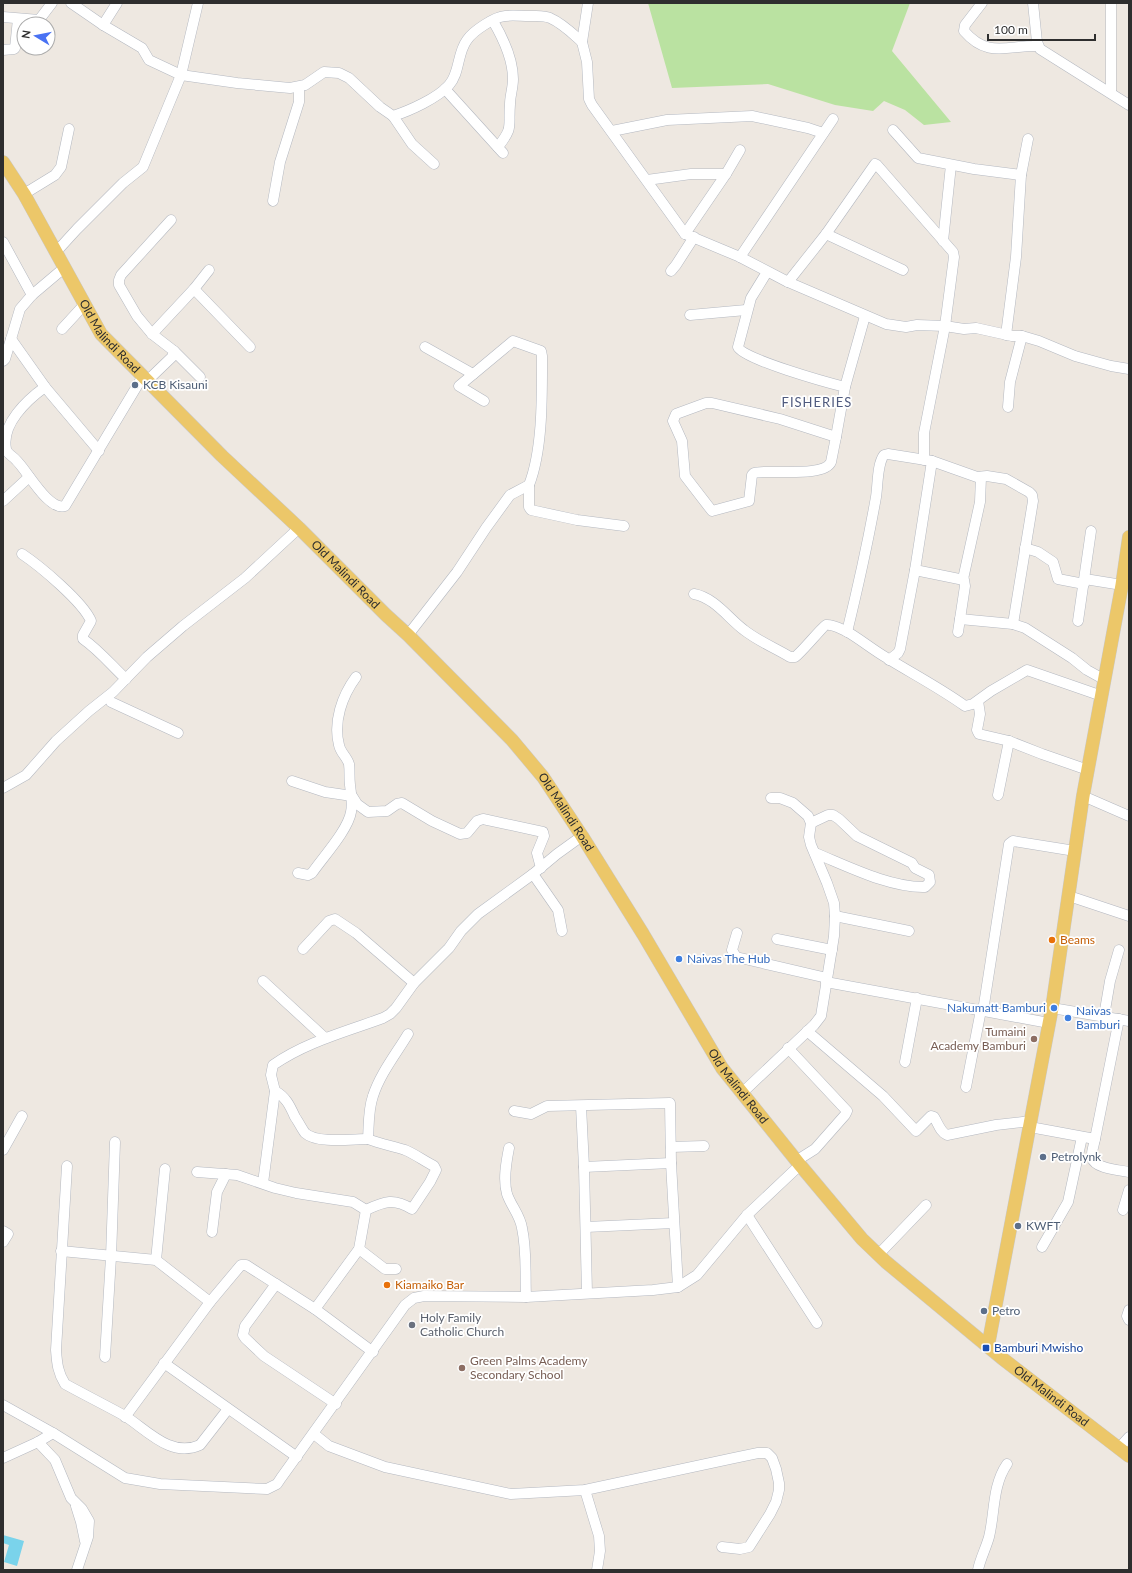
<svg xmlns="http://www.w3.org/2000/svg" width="1132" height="1573" viewBox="0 0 1132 1573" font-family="Lato,sans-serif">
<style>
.green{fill:#bae2a1}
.water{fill:#7ad3eb}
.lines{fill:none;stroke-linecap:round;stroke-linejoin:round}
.minor-casing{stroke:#b4b8c0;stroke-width:11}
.major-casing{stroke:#c9c9c9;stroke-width:14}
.minor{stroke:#fff;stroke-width:10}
.major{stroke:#ecc769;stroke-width:13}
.service-dot{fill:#5c6f8a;stroke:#fff;stroke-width:1.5}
.food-dot{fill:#e8710a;stroke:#fff;stroke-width:1.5}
.shop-dot{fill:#3f7fe0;stroke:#fff;stroke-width:1.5}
.education-dot{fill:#8d6e63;stroke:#fff;stroke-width:1.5}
.worship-dot{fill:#6b7280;stroke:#fff;stroke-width:1.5}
.transit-dot{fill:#1a4fb4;stroke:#fff;stroke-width:1.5}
.labels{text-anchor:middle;stroke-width:3.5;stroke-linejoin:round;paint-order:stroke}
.street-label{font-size:12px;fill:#2e2e2e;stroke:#fff}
.service-label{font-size:12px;fill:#4e5e75;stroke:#fff;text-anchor:start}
.food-label{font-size:12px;fill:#c56008;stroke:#fff;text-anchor:start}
.shop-label{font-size:12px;fill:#366cbe;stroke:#fff;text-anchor:start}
.education-label{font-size:12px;fill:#785e54;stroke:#fff;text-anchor:end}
.worship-label{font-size:12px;fill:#5b616d;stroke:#fff;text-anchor:start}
.transit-label{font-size:12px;fill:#164399;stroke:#fff;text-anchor:start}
.neighbourhood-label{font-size:13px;letter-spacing:1px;fill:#4f5a7e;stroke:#fff}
</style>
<rect width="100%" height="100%" fill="#eee8e1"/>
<polygon class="green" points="648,3 910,3 892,51 951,122 924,125 905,110 884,101 873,111 835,105 768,84 672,88"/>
<polygon class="water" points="3,1535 24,1541 17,1566 4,1562 9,1545 3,1543"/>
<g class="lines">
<g class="minor-casing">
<g id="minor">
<path d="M71,3L103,25L142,48L149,60L181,75L237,83L290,88L305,85L324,72L339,73L349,78L380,107L393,116C409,111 438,98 449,85C460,73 457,53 467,40C473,31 494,17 505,16C512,15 521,16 529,16C536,16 544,15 550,18C562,23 572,33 582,42"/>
<polyline points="588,3 582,42 587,62 589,99 592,105 685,234 740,257 788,282 886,324 906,327 917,325 945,326 964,329 976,328 1012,336 1022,336 1039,341 1075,356 1111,366 1129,369"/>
<path d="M982,3L965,25L964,31C988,59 1008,45 1038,46"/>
<polyline points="1033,3 1037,42 1040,49 1129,105"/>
<polyline points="3,17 39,20 52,3"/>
<path d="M493,21C503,38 513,59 513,79C513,88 510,96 510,104C508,128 514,126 498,147"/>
<polyline points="103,25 117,3"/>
<polyline points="3,50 14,49 15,48 18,19"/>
<polyline points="445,89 503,153"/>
<polyline points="1111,93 1111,3"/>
<polyline points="393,116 412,144 434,164"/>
<polyline points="893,130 918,158 974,169 1021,175"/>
<polyline points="612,131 667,120 752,116 808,128 823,133"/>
<polyline points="647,180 691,174 726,174"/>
<polyline points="24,194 55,175 61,167 69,129"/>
<polyline points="273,201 280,162 299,102 299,87"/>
<polyline points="685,234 726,174 740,150"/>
<polyline points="826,234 903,270"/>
<polyline points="943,241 951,165"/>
<polyline points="3,242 32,295"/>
<polyline points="56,252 77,229 123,183 143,167 181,75 198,3"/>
<polyline points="740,257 833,119"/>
<polyline points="671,271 676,265 694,237"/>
<path d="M767,272L751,298L738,347C742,359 829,383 845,387L865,316"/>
<polyline points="788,282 826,234 875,164 877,165 953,252 954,257 945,326 924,433 924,460"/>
<polyline points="194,289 250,347"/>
<polyline points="690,315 746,310"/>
<polyline points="62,329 84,305"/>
<polyline points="152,334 194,289 209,270"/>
<polyline points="1006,335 1016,257 1021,175 1028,139"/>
<polyline points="11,339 45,387 99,451"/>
<polyline points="425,347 473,374"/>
<polyline points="174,351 200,377"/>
<polyline points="3,361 5,359 20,309 32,295 64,268"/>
<polyline points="148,380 172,357 174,351 152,334 137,316 119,285 119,280 121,275 171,220"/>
<path d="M45,387C27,400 1,424 6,449C7,454 13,456 16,460C27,470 48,511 65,506L143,376"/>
<path d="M706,403H712L780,419L836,437L831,462C824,478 770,469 754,473L752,475L749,501L712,511L685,476L682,441L673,421L676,414Z"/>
<polyline points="1008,407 1010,382 1022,336"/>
<polyline points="836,437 845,387"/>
<polyline points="932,461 915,570 964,580 965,586 960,619 1013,624 1025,628 1072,658 1087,670 1105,680"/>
<polyline points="529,485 529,507 531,510 577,520 624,526"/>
<polyline points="3,501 29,477"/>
<polyline points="1025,548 1038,552 1053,562 1058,579 1084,584"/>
<path d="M22,554C40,566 83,602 91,621L83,635V639C99,650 112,666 126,679"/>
<polyline points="963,579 980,502 981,477"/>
<polyline points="1085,579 1122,585"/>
<path d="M694,594C715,598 728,618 744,630C758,641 775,648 790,657H795C802,652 823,626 826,625C832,624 841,629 846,631C860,639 873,650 887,658C913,674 940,688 965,706L973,704L991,691L1027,670L1102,696"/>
<polyline points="1078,621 1091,531"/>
<path d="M847,632C858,587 868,542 876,497C878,485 877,464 884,455L888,454L932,461L977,477L987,476L1006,479L1029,492L1032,495L1033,501L1013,624"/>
<polyline points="958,632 960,619"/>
<path d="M408,635L457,572L486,528L510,495L529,485C543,449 542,395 542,356L541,351L513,341L459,386L484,401"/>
<polyline points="889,660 898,653 900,649 915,570"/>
<polyline points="978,701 980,714 977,730 979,734 1009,741 1042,754 1088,770"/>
<polyline points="111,702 178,733"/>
<polyline points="292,781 325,792 352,796 357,804 368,812 387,811 397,804 402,803 432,821 460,834 467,833 477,821 483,819 543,832 544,836 537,853 541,868"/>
<polyline points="3,788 26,775 56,741 89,711 113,692 147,657 183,626 245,578 299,528"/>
<polyline points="998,795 1009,741"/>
<polyline points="1083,796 1129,816"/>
<path d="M811,823L828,815H833L839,819L857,836L912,863L915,868L929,875L930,882L925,887C890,888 847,866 815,853"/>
<path d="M298,873L308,875L312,873C323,857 348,830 351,812C353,803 351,794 350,785C349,778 350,771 349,764C347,757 340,752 339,745C333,722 342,696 356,677"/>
<polyline points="1069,896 1129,916"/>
<polyline points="835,916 909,931"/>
<polyline points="562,931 558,910 533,874 557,854 582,836"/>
<polyline points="737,933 732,950 736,957 827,978"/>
<polyline points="777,939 832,950"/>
<polyline points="303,949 329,921 335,919 356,933 414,983"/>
<polyline points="263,981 325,1038"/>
<polyline points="826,982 1049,1023"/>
<polyline points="1052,1008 1129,1021"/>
<polyline points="983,1011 1009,844 1013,841 1075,851"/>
<polyline points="1104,1016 1110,981 1119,950"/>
<path d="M807,1031L883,1096L916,1131L931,1116L934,1117C938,1123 940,1132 947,1135L996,1125L1031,1121"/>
<polyline points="788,1048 847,1111 845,1115 815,1149 796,1161"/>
<polyline points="905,1062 917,998"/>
<polyline points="966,1087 981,1010"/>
<path d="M275,1091C286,1097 290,1106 295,1117C298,1121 302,1129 305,1133C317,1144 352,1139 368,1139"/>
<polyline points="742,1093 814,1025 821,1016 834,936 835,916 834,903 827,883 811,845 809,837 811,823 808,816 793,803 780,798 771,798"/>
<polyline points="581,1106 584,1167 587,1293"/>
<polyline points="514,1111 531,1114 547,1106 670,1103 671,1163 678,1287"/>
<polyline points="1030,1127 1095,1139 1119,1019"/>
<path d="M1095,1139C1094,1145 1091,1152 1092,1158C1095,1169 1120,1170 1129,1172"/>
<polyline points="671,1147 704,1146"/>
<path d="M509,1148C506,1163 503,1180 507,1194C511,1206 520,1215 522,1228C527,1251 525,1274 526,1297"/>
<polyline points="3,1150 22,1116"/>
<path d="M67,1166L56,1350C57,1364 58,1373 65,1384C85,1395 105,1405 125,1416C148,1431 171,1458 200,1445L228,1409"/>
<polyline points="584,1167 671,1163"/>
<polyline points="197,1172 237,1175 275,1188 296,1193 353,1202 366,1210"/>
<path d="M263,1183L275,1091L271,1075L273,1065C306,1042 345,1032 383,1018L390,1014L396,1008L414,983L449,948L461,931L478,914L533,874"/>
<polyline points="1123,1210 1129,1190"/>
<polyline points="747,1215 817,1323"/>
<polyline points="586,1227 674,1223"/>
<polyline points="3,1231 8,1234 3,1242"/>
<polyline points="212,1232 217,1192 226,1174"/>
<polyline points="1042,1247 1068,1202 1082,1137"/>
<polyline points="359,1249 385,1269 396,1269"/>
<polyline points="61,1251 156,1260 210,1302"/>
<polyline points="878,1255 926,1205"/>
<polyline points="156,1260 165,1169"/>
<polyline points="276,1284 245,1326 243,1335 245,1338 264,1356 336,1404"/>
<path d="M315,1309L359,1249L366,1210C385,1201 394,1198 412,1209L430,1182L436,1170L434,1166C424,1161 415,1154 405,1150C393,1146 380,1144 368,1139C369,1125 368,1110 373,1096C380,1074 396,1054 408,1034"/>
<polyline points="1129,1310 1127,1316 1129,1320"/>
<polyline points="105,1357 111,1257 115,1142"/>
<polyline points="164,1363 297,1457"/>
<polyline points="3,1405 53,1433 125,1478 160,1484 267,1489 277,1484 281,1478 405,1305 414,1298 424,1296 526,1297 653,1290 678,1287 697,1275 747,1215 800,1165"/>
<polyline points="125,1417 210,1302 241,1265 246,1265 315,1309 373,1352"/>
<polyline points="314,1434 329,1446 385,1467 511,1494 585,1490 734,1458 758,1453 767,1453 772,1458 776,1469 779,1483 779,1490 776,1502 770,1514 749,1547 740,1549 722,1547"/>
<polyline points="38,1442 55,1460 71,1498 82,1509 89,1521 88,1537 77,1570"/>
<polyline points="1119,1448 1129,1437"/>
<polyline points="3,1458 38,1442 53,1433"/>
<polyline points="585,1490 599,1536 600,1551 597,1570"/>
<polyline points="76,1506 81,1522 85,1541"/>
<path d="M978,1570C980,1559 986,1548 989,1537C995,1513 992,1486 1007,1464"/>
</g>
</g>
<g class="major-casing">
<g id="major">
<path id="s1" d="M3,162L24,194L101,334L222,456L299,528L386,615L408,635L512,740L543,777L582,836L643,934L722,1068L800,1165L862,1239L886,1262L1003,1359L1129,1456"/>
<polyline points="988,1346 1052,1008 1083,796 1122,585 1129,537"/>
</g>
</g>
<use href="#minor" class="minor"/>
<use href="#major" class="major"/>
</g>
<g class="service-dot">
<circle cx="135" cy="385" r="4"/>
<circle cx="1043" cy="1157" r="4"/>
<circle cx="1018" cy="1226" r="4"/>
<circle cx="984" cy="1311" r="4"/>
</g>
<g class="food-dot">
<circle cx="1052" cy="940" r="4"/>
<circle cx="387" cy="1285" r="4"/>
</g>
<g class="shop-dot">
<circle cx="679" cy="959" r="4"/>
<circle cx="1054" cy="1008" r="4"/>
<circle cx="1068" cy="1018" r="4"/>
</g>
<g class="education-dot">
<circle cx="1034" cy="1039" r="4"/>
<circle cx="462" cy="1368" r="4"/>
</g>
<circle class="worship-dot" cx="412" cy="1325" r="4"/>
<rect class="transit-dot" x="982" y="1344" width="8" height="8" rx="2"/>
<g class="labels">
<g class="street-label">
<text dy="4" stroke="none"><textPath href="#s1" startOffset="205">Old Malindi Road</textPath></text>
<text dy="4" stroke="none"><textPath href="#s1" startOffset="541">Old Malindi Road</textPath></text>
<text dy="4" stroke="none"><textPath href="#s1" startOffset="866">Old Malindi Road</textPath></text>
<text dy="4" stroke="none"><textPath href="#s1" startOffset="1190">Old Malindi Road</textPath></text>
<text dy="4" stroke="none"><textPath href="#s1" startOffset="1633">Old Malindi Road</textPath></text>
</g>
<g class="service-label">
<text x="143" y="389">KCB Kisauni</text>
<text x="1051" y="1161">Petrolynk</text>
<text x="1026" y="1230">KWFT</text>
<text x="992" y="1315">Petro</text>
</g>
<g class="food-label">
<text x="1060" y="944">Beams</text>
<text x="395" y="1289">Kiamaiko Bar</text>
</g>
<g class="shop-label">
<text x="687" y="963">Naivas The Hub</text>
<text x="1046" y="1012" text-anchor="end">Nakumatt Bamburi</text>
<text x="1076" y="1015">Naivas<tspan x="1076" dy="14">Bamburi</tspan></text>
</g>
<g class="education-label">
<text x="1026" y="1036">Tumaini<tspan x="1026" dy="14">Academy Bamburi</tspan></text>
<text x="470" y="1365" text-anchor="start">Green Palms Academy<tspan x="470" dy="14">Secondary School</tspan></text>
</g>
<g class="worship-label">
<text x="420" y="1322">Holy Family<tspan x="420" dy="14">Catholic Church</tspan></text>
</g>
<g class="transit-label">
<text x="994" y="1352">Bamburi Mwisho</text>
</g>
<g class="neighbourhood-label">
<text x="817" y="407">FISHERIES</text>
</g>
</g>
<rect width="1132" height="1573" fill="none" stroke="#2e2e2e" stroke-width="8"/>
<g transform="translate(36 36) rotate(280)"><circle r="19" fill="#ffffff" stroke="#ababab"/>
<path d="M0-3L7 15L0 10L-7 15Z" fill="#4972f3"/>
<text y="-6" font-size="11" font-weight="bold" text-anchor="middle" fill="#2e2e2e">N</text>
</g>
<path d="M988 34v6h107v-6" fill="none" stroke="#2e2e2e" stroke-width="2"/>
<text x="994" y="34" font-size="12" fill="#2e2e2e" stroke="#ffffff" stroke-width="3" paint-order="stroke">100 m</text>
</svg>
